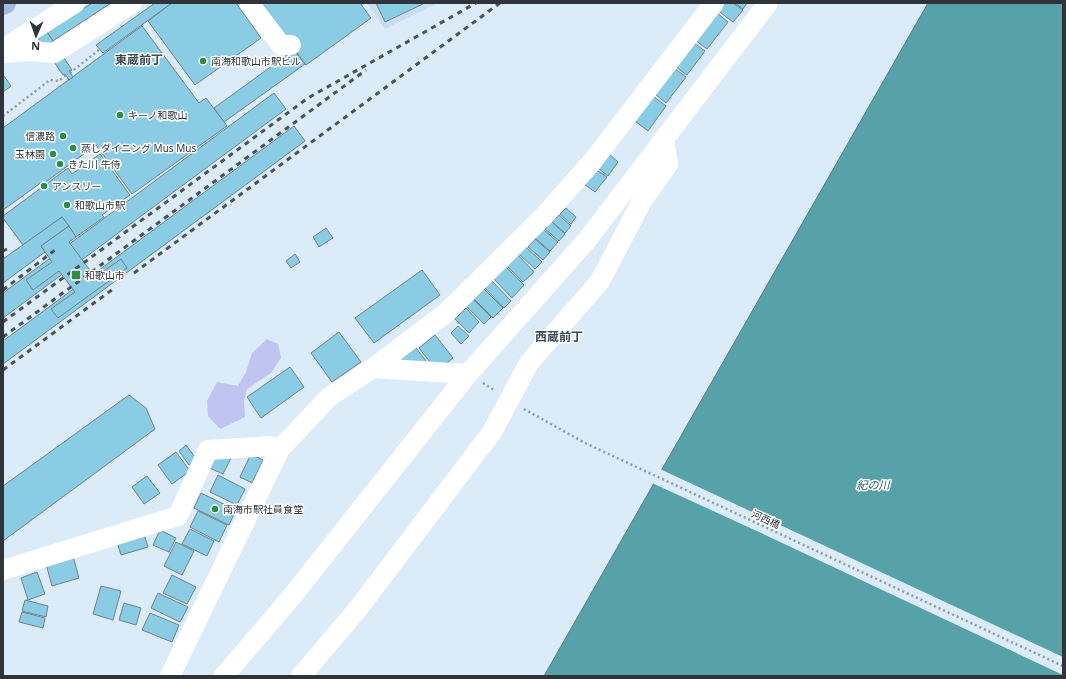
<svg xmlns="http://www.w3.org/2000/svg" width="1066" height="679" viewBox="0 0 1066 679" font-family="'Noto Sans','Noto Sans JP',sans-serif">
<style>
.built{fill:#c9dff1}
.green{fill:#c0c4f0}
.water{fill:#57a1a9;stroke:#4b8087}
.pier{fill:#dbebf8}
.building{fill:#8acce4;stroke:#70828a}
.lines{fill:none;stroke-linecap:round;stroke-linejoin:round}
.path{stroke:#8e99a3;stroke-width:2.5;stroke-dasharray:2 3;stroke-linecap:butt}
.minor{stroke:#fff;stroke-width:20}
.major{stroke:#a4b9e0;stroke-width:22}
.rail{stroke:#4b5359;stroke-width:3;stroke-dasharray:5 5;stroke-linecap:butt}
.poi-dot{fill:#2b8e43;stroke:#fff;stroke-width:1.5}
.labels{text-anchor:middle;stroke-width:3;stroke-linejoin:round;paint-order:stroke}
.poi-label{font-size:10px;fill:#2e3439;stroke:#fff;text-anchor:start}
.street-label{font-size:10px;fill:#2e3439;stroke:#fff}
.water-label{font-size:11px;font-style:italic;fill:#215f65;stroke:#fff}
.quarter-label{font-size:12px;font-weight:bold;fill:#3d4954;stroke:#fff}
</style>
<rect width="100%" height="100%" fill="#dbebf8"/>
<polygon class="built" points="366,3 438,3 385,29"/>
<polygon class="green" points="267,339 278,344 281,358 271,373 247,389 244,401 245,417 220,429 208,416 207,401 217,382 238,386 246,372 252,353"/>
<polygon class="water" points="928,3 1063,3 1063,676 544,676"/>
<polygon class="pier" points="660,469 1063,657 1063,675 759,532 652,483"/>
<g class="building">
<polygon points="92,3 111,3 53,41 47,32"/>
<polygon points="155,3 172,3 103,53 96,45"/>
<polygon points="172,3 236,3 261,38 195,85 148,21"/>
<polygon points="260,3 360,3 371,18 306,65"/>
<polygon points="376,3 425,3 385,22"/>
<polygon points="722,3 733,3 743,10 733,22 717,10"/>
<polygon points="735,3 747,3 743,9"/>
<polygon points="716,12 728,22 707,49 695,40"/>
<polygon points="142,26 199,103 206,98 227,126 132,194 96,145 43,184 42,182 3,210 3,128"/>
<polygon points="47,32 72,70 69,71 73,77 69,80 65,74 63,75 38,38"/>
<polygon points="694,43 705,51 687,75 676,67"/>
<polygon points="294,50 305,64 224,122 214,108"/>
<polygon points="674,68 686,77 666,103 655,94"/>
<polygon points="4,76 11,86 3,92 3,77"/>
<polygon points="274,93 286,109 3,318 3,293"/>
<polygon points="653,96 666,106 648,131 635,121"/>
<polygon points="294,126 305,141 3,364 3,341"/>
<polygon points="100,154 130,195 102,215 104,217 76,237 62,217 23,245 3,218 3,216 68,168 72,174"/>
<polygon points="609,154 618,162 608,176 598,168"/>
<polygon points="595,169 607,177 595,192 584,184"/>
<polygon points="566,208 576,217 571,224 560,214"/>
<polygon points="559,215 571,226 565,233 552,222"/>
<polygon points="62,217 69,226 41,246 45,252 3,283 3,259"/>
<polygon points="551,221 565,234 559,241 545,229"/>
<polygon points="69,226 76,237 69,242 95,277 121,259 127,268 58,318 51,309 75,292 59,271 33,290 26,280 52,262 41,246"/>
<polygon points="326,228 333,238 319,247 313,237"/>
<polygon points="543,229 558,242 550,251 535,238"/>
<polygon points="535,239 550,252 543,260 528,247"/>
<polygon points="526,247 542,262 535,269 519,254"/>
<polygon points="295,254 300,262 291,268 286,261"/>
<polygon points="517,254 534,272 523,282 506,265"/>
<polygon points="506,267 524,285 512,298 494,279"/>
<polygon points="422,270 440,295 374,343 355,318"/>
<polygon points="492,281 511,301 504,308 485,288"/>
<polygon points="484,289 503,308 493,318 474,299"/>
<polygon points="473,299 491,317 484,324 466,306"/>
<polygon points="466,308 479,322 469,333 455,319"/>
<polygon points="458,326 469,336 461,344 451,333"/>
<polygon points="339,332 361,362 332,382 311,353"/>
<polygon points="435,335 453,358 437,371 419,348"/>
<polygon points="416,348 433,370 398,361"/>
<polygon points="290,367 304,387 261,418 247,397"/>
<polygon points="129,395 146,408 155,429 3,541 3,486"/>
<polygon points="186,445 197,460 189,465 179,451"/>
<polygon points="176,452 190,471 172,484 158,465"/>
<polygon points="251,454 263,460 252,483 240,477"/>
<polygon points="211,455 231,458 223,474 205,466"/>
<polygon points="218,475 245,489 237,505 210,492"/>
<polygon points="147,476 160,493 144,504 132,487"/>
<polygon points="201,493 236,510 229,525 194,508"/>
<polygon points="198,511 227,525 219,542 190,527"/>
<polygon points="190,529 214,541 207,556 182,544"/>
<polygon points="160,530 176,538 169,552 153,545"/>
<polygon points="144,534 148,547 121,555 117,542"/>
<polygon points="176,542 194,551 182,575 164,566"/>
<polygon points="73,556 79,578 52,586 46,564"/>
<polygon points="37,572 45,594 28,600 21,578"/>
<polygon points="172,575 196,587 187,604 163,593"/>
<polygon points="101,586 121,591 113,620 93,614"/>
<polygon points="158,593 188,607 180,622 151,608"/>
<polygon points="25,600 48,606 46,617 22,611"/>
<polygon points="124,603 141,608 136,625 119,620"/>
<polygon points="22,612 45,618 43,628 19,622"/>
<polygon points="150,613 179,625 172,642 142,630"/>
</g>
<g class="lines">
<g class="path">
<polyline points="70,73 100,49"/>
<polyline points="3,116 50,80 59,81 66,75"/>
<polyline points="483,383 494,390"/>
<polyline points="524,409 585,443 1063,666"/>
</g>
<g class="minor">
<polyline points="249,3 281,45 291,45"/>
<polyline points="3,49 75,3"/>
<polyline points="3,53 29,51 54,53 132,3"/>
<polyline points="373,368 468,374"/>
<polyline points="3,570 178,516 208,450 270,446 280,449"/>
<polyline points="170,676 280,449 329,397 373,368 446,313 545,215 592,162 714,3"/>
<polyline points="224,676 293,595 468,374 587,240 768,3"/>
<polyline points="301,676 357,610 492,432 529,363 600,281 642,201 668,164 664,140"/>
</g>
<polyline class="major" points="3,4 5,3"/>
<g class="rail">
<polyline points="3,251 7,249"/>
<polyline points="134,273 500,3"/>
<polyline points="3,290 55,250"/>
<polyline points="3,322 308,98 476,3"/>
<polyline points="3,337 366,70"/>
<polyline points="3,370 113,289"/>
</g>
</g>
<g class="poi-dot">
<circle cx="203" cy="61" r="4"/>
<circle cx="120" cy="115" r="4"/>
<circle cx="63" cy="136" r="4"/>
<circle cx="73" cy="148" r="4"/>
<circle cx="53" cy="154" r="4"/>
<circle cx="60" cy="164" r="4"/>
<circle cx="44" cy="186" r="4"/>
<circle cx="67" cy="205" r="4"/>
<rect x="71" y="270" width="10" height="10" rx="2"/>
<circle cx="215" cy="509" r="4"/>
</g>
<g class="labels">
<g class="poi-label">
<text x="211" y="65">南海和歌山市駅ビル</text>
<text x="128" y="119">キーノ和歌山</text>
<text x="55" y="140" text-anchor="end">信濃路</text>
<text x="81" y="152">蒸しダイニング Mus Mus</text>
<text x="45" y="158" text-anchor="end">玉林園</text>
<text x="68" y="168">きた川 牛侍</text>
<text x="52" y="190">アンスリー</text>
<text x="75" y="209">和歌山市駅</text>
<text x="85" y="279">和歌山市</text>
<text x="223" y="513">南海市駅社員食堂</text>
</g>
<g class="street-label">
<text transform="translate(766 519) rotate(25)" y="4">河西橋</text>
</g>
<g class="water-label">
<text x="873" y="489">紀の川</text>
</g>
<g class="quarter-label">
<text x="139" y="64">東蔵前丁</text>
<text x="559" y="341">西蔵前丁</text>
</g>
</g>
<rect width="1066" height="679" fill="none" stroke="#2e3439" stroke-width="8"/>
<g transform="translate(36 36) rotate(182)" stroke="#ffffff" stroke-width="3" paint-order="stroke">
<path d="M0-3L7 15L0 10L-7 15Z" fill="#2e3439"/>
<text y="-6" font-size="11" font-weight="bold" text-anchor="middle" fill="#2e3439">N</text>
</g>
</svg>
